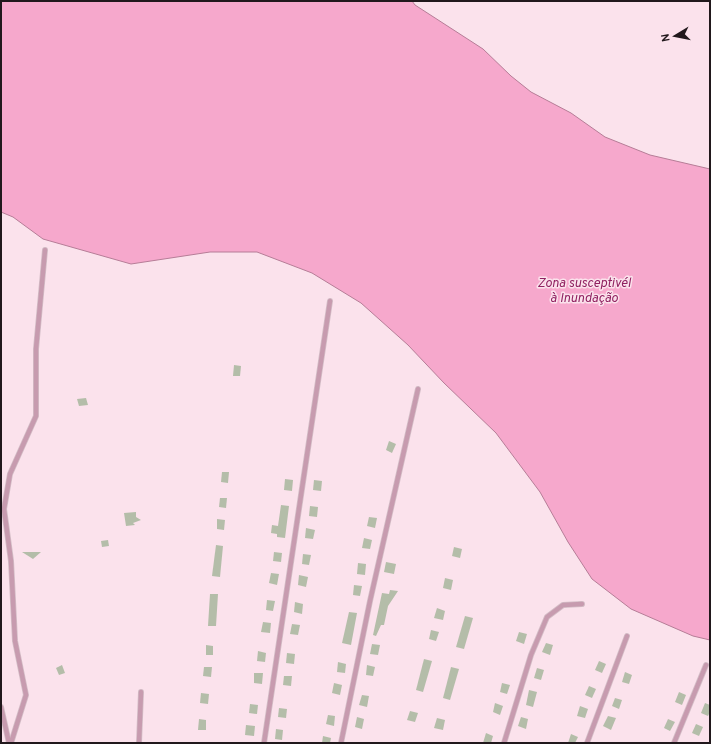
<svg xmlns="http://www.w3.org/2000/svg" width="711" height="744" viewBox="0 0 711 744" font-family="Overpass,sans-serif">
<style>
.water{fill:#f6a8cc;stroke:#b67d97}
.building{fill:#b4bda9}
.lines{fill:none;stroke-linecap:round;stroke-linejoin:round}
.service-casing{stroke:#d4bec7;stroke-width:6}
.service{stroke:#c79baf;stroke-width:4.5}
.labels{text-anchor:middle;stroke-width:3;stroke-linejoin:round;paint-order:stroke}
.water-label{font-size:13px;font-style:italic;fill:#902161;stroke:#fbe2ec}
</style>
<rect width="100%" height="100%" fill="#fbe2ec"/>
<polygon class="water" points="1,1 412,1 415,5 483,49 511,76 531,92 571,113 605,137 650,155 710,169 710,640 693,636 631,609 592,579 568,542 540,492 496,433 444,383 408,345 361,303 312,273 257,252 210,252 131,264 43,239 13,217 1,212"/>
<g class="building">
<polygon points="234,365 241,366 240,376 233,376"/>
<polygon points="86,398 88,405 79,406 77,399"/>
<polygon points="389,441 396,444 392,453 386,450"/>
<polygon points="222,472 229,472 228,483 221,482"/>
<polygon points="285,479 293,480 292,491 284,490"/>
<polygon points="314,480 322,481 321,491 313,490"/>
<polygon points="220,498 227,498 226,508 219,507"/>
<polygon points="281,505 289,506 285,538 277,537 277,534 271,533 272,525 278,526"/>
<polygon points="310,506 318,507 317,517 309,516"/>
<polygon points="136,512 136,517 141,520 133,523 135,525 126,526 124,513"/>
<polygon points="369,517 377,518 375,528 367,526"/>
<polygon points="217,519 225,520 224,530 217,529"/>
<polygon points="306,528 315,530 313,539 305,538"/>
<polygon points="364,538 372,540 370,549 362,548"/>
<polygon points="108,540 109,546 102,547 101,541"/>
<polygon points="216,545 223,546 220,577 212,576"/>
<polygon points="454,547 462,549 460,558 452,556"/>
<polygon points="22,552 41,552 33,559"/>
<polygon points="274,552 282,553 281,562 273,561"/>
<polygon points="303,554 311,555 309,565 302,564"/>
<polygon points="386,562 396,564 394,574 384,572"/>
<polygon points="358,563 366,564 365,575 357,574"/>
<polygon points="271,573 279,574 277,585 269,583"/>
<polygon points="299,575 308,577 306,587 298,585"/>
<polygon points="445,578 453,580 451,590 443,588"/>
<polygon points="354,585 362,586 360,596 353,595"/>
<polygon points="390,590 398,591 388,606 384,625 381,625 376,636 373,635 382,593 389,594"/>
<polygon points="210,594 218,594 216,626 208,626"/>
<polygon points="267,600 275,601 273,611 266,610"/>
<polygon points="295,602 303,604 302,614 294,612"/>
<polygon points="437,608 445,611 443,620 434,618"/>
<polygon points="349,612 357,613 351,645 342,643"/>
<polygon points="465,616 473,618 464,649 456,647"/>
<polygon points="263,622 271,623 270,633 261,632"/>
<polygon points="292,624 300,625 298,635 290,634"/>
<polygon points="431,630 439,632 436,641 429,639"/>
<polygon points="519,632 527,634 524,644 516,641"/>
<polygon points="546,643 553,645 550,655 542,652"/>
<polygon points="372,644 380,645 378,655 370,654"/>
<polygon points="206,645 213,646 213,655 206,655"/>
<polygon points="258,651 266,653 265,662 257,661"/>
<polygon points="287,653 295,654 294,664 286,663"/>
<polygon points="424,659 432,661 423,692 416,690"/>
<polygon points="599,661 606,664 602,673 595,670"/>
<polygon points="338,662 346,664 345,673 337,672"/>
<polygon points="62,665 65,673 59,675 56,668"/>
<polygon points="367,665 375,667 373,676 366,675"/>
<polygon points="204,667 212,667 211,677 203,676"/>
<polygon points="451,667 459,669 450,700 443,698"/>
<polygon points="537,668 544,670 541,680 534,678"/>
<polygon points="625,672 632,675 629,684 622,682"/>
<polygon points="254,673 263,673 262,684 254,683"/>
<polygon points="284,676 292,676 291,686 283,685"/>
<polygon points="334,683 342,685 340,695 332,693"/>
<polygon points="502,683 510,685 507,694 500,692"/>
<polygon points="589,686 596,689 592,698 585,695"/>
<polygon points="529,690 537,692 533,707 526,705"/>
<polygon points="679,692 686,695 682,705 675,702"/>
<polygon points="201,693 209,694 208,704 200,703"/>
<polygon points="362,695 369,696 367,707 359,705"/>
<polygon points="615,698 622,700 619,709 612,706"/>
<polygon points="495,703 503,706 500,715 493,712"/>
<polygon points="705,703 710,705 710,712 708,716 701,713"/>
<polygon points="250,704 258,705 257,714 249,713"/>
<polygon points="580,706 588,709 585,718 577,716"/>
<polygon points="279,708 287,709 286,718 278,717"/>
<polygon points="410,711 418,713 415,722 407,720"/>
<polygon points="328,715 335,716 334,726 326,724"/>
<polygon points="608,716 616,718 611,730 603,726"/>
<polygon points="357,717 364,719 362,729 355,727"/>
<polygon points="521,717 528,719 526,729 518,726"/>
<polygon points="437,718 445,720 443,730 434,728"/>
<polygon points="199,719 206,720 206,730 198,730"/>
<polygon points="668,719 675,722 670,731 664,728"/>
<polygon points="696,724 703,727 699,736 692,733"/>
<polygon points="246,725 255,726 254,736 245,735"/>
<polygon points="276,729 283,730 282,740 275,739"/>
<polygon points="486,733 493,736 491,743 483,743"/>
<polygon points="571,734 578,737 575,743 568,743"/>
<polygon points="323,736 331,738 330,743 322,743"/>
</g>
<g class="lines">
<g class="service-casing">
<g id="service">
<polyline points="1,707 9,743"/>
<polyline points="11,743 26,695 15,641 11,561 4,509 10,474 36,416 36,349 45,250"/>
<polyline points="139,743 141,692"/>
<polyline points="264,743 330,301"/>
<polyline points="341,743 370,601 418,389"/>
<polyline points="504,743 531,655 547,617 563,605 582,604"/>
<polyline points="587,743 627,636"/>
<polyline points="674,743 706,665"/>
</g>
</g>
<use href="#service" class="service"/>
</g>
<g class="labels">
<g class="water-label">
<text x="584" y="287">Zona susceptivél<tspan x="584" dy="15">à Inundação</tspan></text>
</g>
</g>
<rect width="711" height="744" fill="none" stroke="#21181c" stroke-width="4"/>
<g transform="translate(675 36) rotate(260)" stroke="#fbe2ec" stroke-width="3" paint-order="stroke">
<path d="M0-3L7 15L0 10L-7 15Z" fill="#21181c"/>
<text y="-6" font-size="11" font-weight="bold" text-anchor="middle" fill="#21181c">N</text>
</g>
</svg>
